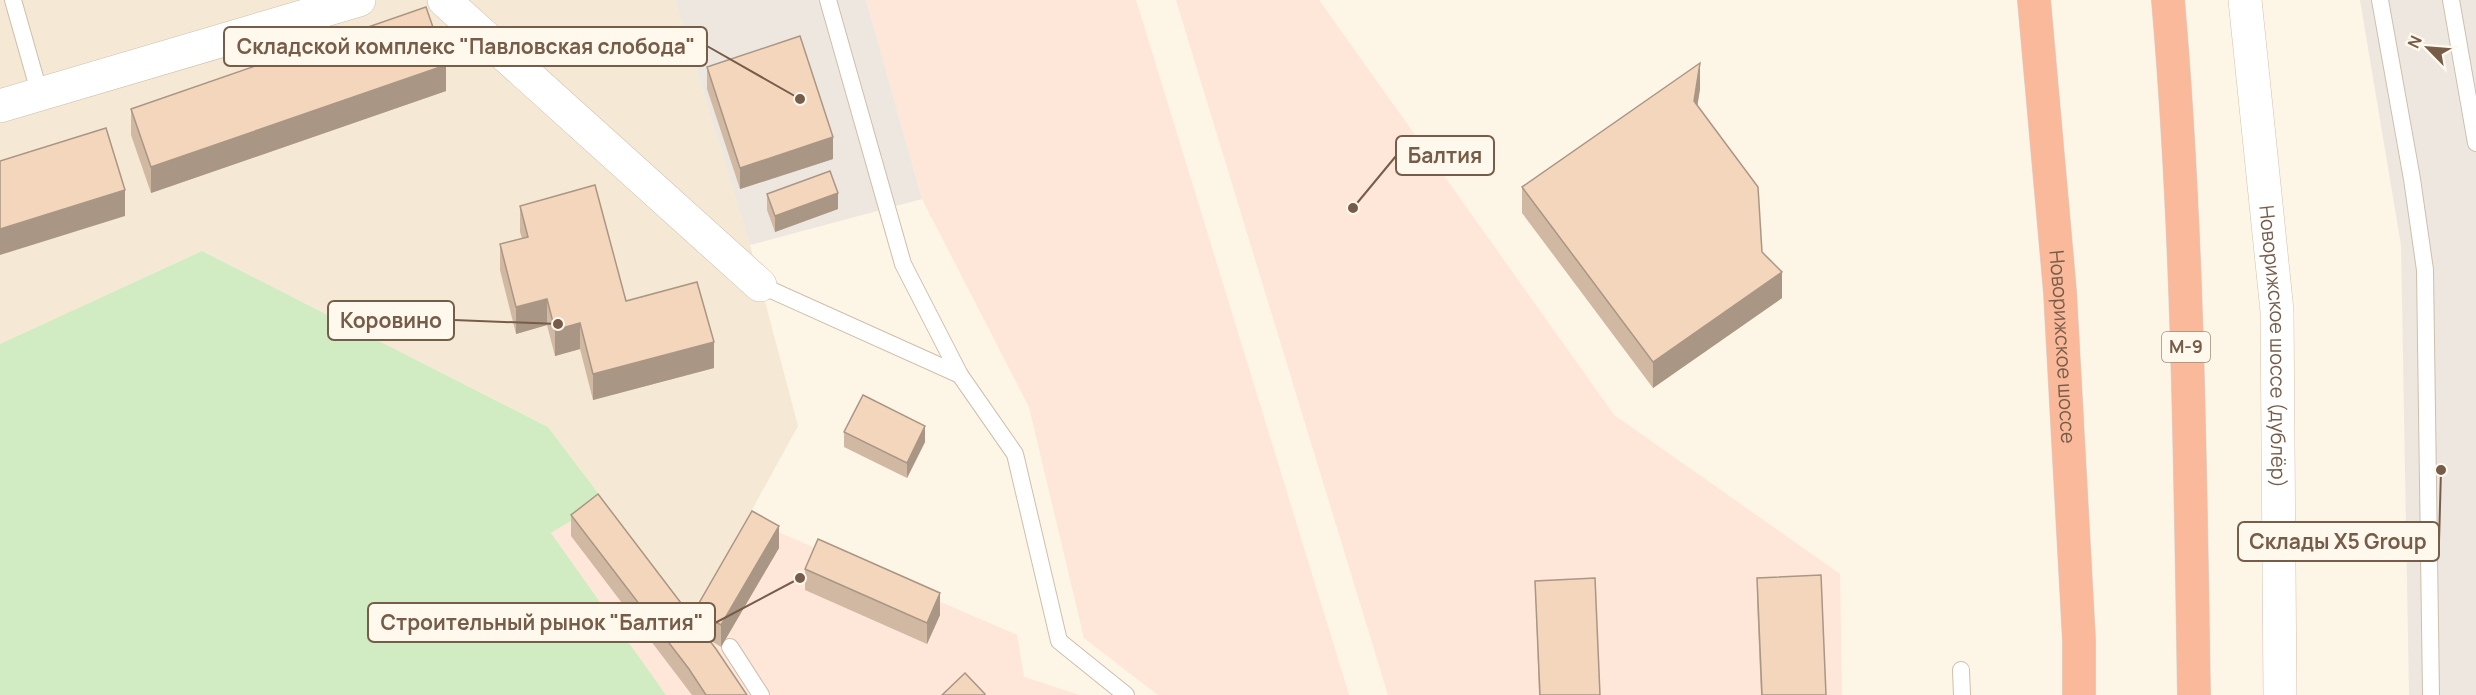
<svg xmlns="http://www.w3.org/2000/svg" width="2476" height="695" viewBox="0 0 2476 695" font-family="Manrope,sans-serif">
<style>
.residential{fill:#f5e8d4}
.commercial{fill:#fee6d9}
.industrial{fill:#ede7e0}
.green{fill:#d1ebc3}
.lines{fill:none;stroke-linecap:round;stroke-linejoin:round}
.lane-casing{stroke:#cfbeab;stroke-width:18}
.street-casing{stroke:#cfbeab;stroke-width:34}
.secondary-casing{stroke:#d4c0ab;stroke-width:34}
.highway-casing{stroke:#dcd5d0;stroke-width:34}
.lane{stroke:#fff;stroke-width:16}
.street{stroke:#fff;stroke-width:33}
.secondary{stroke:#fff;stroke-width:33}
.highway{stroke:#f9b99a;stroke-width:33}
.wall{fill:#d1b8a2}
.shaded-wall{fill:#aa9684}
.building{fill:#f3d6bc;stroke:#aa9684;stroke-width:1.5}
.labels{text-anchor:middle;stroke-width:4.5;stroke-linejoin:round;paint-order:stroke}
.shield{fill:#fff9ed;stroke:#a08c7a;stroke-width:1.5}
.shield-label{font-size:18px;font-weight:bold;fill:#775d49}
.street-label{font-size:20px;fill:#775d49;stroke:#fff9ed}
.leader{fill:none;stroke:#775d49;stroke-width:2}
.callout-dot{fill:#775d49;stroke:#fff9ed;stroke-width:2}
.callout{fill:#fff9ed;stroke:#775d49;stroke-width:2}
.callout-label{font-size:21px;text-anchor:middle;font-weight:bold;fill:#775d49}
</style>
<rect width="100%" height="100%" fill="#fdf5e6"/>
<polygon class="residential" points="0,0 675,0 750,245 798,426 689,624 604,501 548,427 202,251 0,344"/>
<g class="commercial">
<polygon points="866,0 1136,0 1349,695 1158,695 1084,638 1029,407 922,199"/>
<polygon points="1176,0 1319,0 1614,415 1840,574 1842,695 1388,695"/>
<polygon points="604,501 689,623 746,518 1017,635 1024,677 1079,695 666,695 551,533"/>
</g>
<g class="industrial">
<polygon points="675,0 866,0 922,199 750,245"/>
<polygon points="2360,0 2476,0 2476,695 2409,695 2401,245"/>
</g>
<polygon class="green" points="202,251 548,427 604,501 551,533 666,695 0,695 0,344"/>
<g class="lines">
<g class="lane-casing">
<g id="lane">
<polyline points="13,0 40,95"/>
<polyline points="828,0 903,264 960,375 1015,454 1059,641 1126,695"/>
<polyline points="2380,0 2412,179 2425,270 2431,695"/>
<polyline points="2451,0 2476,143"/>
<polyline points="760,285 960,375"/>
<polyline points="730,647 761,695"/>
<polyline points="1961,670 1962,695"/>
</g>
</g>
<g class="street-casing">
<g id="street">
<polyline points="444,0 760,285"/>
<polyline points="0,106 359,0"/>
</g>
</g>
<g class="secondary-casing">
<g id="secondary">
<path id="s1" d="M2245,0L2277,311L2280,695"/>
</g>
</g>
<g class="highway-casing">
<g id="highway">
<path id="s2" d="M2034,0L2060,292L2079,640V695"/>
<path d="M2168,0C2188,231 2190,463 2194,695"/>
</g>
</g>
<use href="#lane" class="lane"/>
<use href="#street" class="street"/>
<use href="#secondary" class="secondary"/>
<use href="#highway" class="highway"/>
</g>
<g class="wall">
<polygon points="707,67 833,159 740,189 707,89"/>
<polygon points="1700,89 1697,106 1782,298 1653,388 1522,213 1522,187"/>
<polygon points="446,91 151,193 131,135 131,109"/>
<polygon points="767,194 838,209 775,232 767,210"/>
<polygon points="520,206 626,301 714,368 593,400 580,349 555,356 547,325 516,334 500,270 500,244 522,238 520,232"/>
<polygon points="844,432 925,442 907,478 844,447"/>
<polygon points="571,515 695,621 695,610 779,548 721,647 708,639 747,695 692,695 571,536"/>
<polygon points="805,569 940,615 927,644 805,590"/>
<polygon points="1757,578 1826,695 1761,695 1757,600"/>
<polygon points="1535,581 1600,695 1539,695"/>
</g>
<g class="shaded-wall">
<polygon points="1700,63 1700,89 1694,127 1694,101"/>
<polygon points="446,65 446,91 151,193 151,167"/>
<polygon points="833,137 833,159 740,189 740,168"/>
<polygon points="125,190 125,216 0,255 0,229"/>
<polygon points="838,193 838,209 775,232 775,216"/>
<polygon points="1782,272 1782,298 1653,388 1653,362"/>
<polygon points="547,299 547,325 516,334 516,307"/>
<polygon points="580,323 580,349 555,356 555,330"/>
<polygon points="714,342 714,368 593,400 593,374"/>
<polygon points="925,426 925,442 907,478 907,463"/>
<polygon points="779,526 779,548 721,647 721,625"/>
<polygon points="940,593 940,615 927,644 927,623"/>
</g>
<g class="building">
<polygon points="426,7 446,65 151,167 131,109"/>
<polygon points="800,36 833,137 740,168 707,67"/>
<polygon points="1700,63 1694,101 1758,187 1762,252 1782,272 1653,362 1522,187"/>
<polygon points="106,128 125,190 0,229 0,161"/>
<polygon points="830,171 838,193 775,216 767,194"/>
<polygon points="595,185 626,301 697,282 714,342 593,374 580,323 555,330 547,299 516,307 500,244 528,237 520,206"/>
<polygon points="863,395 925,426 907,463 844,432"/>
<polygon points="598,494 716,649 747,695 706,695 689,669 571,515"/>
<polygon points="752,511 779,526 721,625 695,610"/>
<polygon points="818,539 940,593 927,623 805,569"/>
<polygon points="1821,575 1826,695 1762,695 1757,578"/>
<polygon points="1595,578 1600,695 1540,695 1535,581"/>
<polygon points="965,673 985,694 984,695 942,695"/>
</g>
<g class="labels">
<rect class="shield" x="2162" y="332" width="48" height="30" rx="4.5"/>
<g class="shield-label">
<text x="2186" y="353">М-9</text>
</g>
<g class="street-label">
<text dy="7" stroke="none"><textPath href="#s2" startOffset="348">Новорижское шоссе</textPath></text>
<text dy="7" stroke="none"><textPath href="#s1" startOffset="348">Новорижское шоссе (дублёр)</textPath></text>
</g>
</g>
<path class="leader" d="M800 99L707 46M1353 208L1396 156M558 324L454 320M2441 470L2439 542M800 578L715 623"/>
<g class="callout-dot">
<circle cx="800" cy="99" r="6"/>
<circle cx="1353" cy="208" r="6"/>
<circle cx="558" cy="324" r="6"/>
<circle cx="2441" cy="470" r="6"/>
<circle cx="800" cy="578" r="6"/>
</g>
<g class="callout">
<rect x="224" y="27" width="483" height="39" rx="6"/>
<rect x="1396" y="136" width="98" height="39" rx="6"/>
<rect x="328" y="301" width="126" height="39" rx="6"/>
<rect x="2238" y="522" width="201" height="39" rx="6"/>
<rect x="368" y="603" width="347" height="39" rx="6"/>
</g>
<g class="callout-label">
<text x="466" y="54">Складской комплекс "Павловская слобода"</text>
<text x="1445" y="163">Балтия</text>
<text x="391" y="328">Коровино</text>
<text x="2338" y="549">Склады X5 Group</text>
<text x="542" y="630">Строительный рынок "Балтия"</text>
</g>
<g transform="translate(2428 48) rotate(295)" stroke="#fff9ed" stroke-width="4.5" paint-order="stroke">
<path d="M0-4.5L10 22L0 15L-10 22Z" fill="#775d49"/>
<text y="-9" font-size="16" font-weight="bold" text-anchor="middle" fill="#775d49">N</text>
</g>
</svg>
